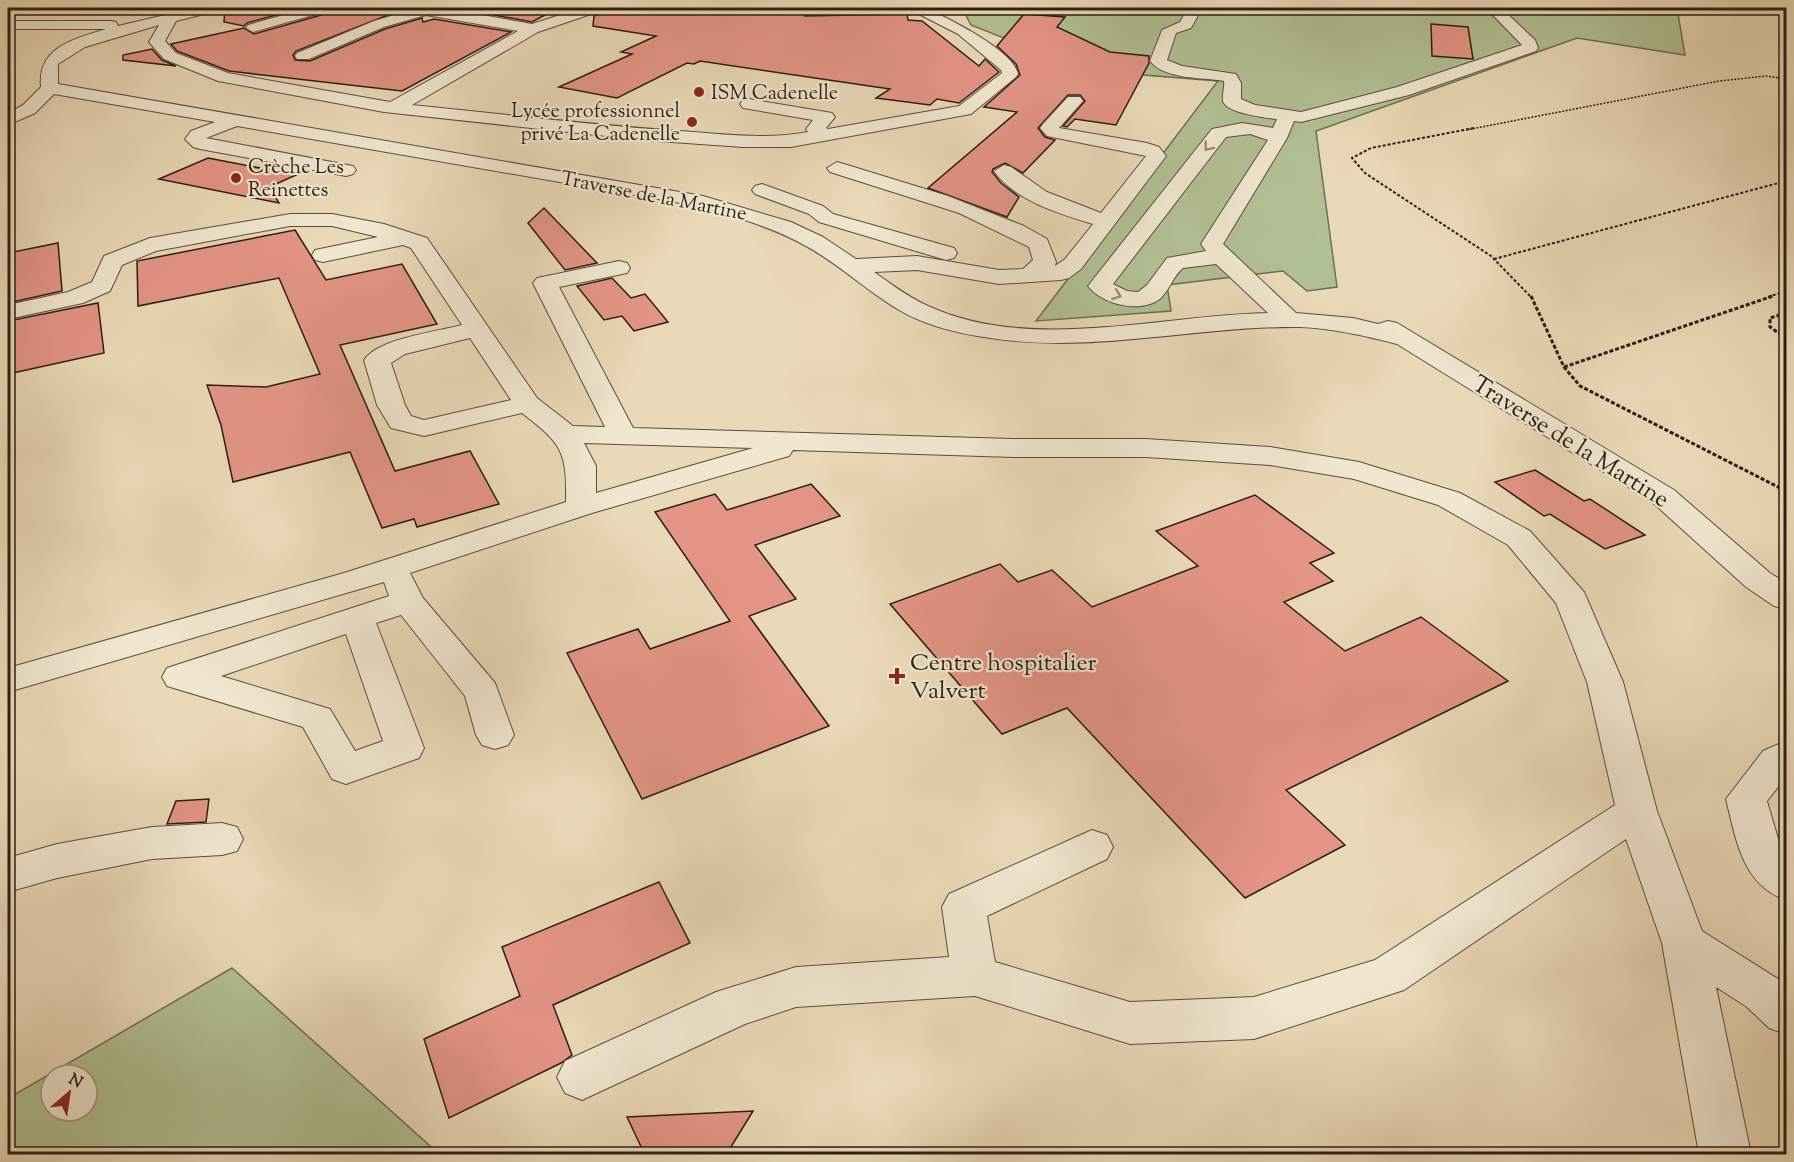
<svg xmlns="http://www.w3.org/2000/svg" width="1794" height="1162" viewBox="0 0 1794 1162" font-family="'Sorts Mill Goudy',serif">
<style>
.green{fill:#b1c093;stroke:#6e6f54;stroke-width:1.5;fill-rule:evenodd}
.building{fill:#e49586;stroke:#2b1e14;stroke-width:1.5}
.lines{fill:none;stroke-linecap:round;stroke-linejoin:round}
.minor-casing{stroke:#5b4d3d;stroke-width:2}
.path-far2{stroke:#2b1e14;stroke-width:1.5;stroke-dasharray:2 1.5;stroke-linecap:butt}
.path-far1{stroke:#2b1e14;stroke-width:2;stroke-dasharray:3 2;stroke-linecap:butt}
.path{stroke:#2b1e14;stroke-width:3;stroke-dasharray:4 2;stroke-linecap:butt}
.minor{fill:#f1e6d0;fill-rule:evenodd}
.oneway{stroke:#988c7b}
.poi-dot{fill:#8f2418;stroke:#f1e6d0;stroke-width:2}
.labels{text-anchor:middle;stroke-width:4.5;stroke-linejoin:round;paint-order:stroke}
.far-poi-label{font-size:20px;fill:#2b1e14;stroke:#f1e6d0;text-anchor:start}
.far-street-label{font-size:20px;fill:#2b1e14;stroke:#f1e6d0}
.street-label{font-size:24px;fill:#2b1e14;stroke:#f1e6d0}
.poi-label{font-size:24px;fill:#2b1e14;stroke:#f1e6d0;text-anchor:start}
</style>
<rect width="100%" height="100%" fill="#ead9b7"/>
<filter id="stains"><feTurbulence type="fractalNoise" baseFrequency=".00333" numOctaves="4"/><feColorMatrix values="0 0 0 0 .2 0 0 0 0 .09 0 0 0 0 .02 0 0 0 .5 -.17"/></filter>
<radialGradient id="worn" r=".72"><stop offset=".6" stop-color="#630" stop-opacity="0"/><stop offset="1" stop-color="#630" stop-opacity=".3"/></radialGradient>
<g class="green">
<polygon points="965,8 1677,8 1685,55 1577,38 1316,131 1337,287 1307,291 1283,271 1167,285 1171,311 1036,321 1218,81 1030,66 1014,42 971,25 963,10"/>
<path d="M232,968L439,1154H8V1101L12,1096ZM51,1075H87V1111H51Z"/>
</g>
<g class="building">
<polygon points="225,8 302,8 247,23 244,26 224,22"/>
<polygon points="331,8 406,8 296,51 293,55 295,60 310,61 385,29 422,18 423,22 434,19 511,32 402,91 229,71 177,51 171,44 244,28 254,34 328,13"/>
<polygon points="476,8 558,8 532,22 467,10"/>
<polygon points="604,8 820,8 804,16 907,14 908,20 922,21 979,66 985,59 999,72 959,103 937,99 930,105 876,98 890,89 700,61 694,64 687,63 617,98 559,87 632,54 621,52 656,36 593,26 594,16 601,13"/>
<polygon points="1024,14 1065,17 1057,27 1110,52 1149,56 1149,63 1116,125 1075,119 1067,127 1063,126 1085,101 1080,95 1068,95 1038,128 1045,137 1055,140 1023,173 1005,163 993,169 992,172 1001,183 1019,197 1007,217 928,188 1017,112 984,107 1020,75 1016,64 997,46"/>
<polygon points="1431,24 1468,27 1473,59 1432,56"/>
<polygon points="152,49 162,60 176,66 123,60 123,55"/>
<polygon points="208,158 296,175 269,187 279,203 159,179"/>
<polygon points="544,208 597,263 565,270 528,223"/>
<polygon points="295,230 326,280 402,264 437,324 340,345 395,471 470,451 499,504 417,527 414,519 382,528 350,452 233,482 221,425 207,385 266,387 320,374 279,278 138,306 137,261"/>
<polygon points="58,243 62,291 8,303 8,253"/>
<polygon points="612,278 631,298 645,294 668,322 634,331 622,316 604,320 577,286"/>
<polygon points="98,303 104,353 8,374 8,321"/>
<polygon points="1535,470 1584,501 1590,499 1645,535 1605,549 1550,514 1544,516 1495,482"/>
<polygon points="811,484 840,516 755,545 796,599 749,616 829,726 642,799 567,653 638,629 650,649 730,621 655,512 715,494 727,510"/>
<polygon points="1255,495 1334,553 1310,563 1333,581 1284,602 1345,651 1421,617 1508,681 1286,790 1345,845 1245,898 1067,708 1002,734 890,604 1000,564 1018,582 1052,570 1092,607 1198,566 1156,531"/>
<polygon points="209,799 206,822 167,824 176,801"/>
<polygon points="659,882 690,943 553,1005 572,1055 561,1063 449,1118 424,1039 520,996 502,947"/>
<polygon points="753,1111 726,1155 645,1155 627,1117"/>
</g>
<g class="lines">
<g class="minor-casing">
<g id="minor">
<path d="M195,8H218L216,11L176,21L165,41L176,53L228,73L390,102L518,31L426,15L384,27L309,59H297L295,56L297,53L374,21L408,11V8H443L532,24L582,8H602L600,11L538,32L412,105C501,114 591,125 680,131C723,134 766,140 808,132L806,129L813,120L743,108L740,104L743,100L749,99L832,113L835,117L826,128L828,129L959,106L1002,73L1001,70L958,34L913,11L915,8H930L929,10C950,19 1014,51 1018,74L1016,77L971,114L791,147H743L643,140L384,112L218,81L164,59L149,42L159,25L85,47L58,64V84L703,196L791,222L823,237L856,259L917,256L999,270L1023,269L1033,260L1029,247L959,213L830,172L827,168L837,162L844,164L948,196L1024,226L1047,239L1056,262L1055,266L1065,259L1093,224C1060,214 1015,201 994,171L1004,165L1011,167L1047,192L1101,213L1146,156L1047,136L1040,128L1043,124L1068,97H1080L1083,101L1059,128L1147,143L1159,147L1166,156L1081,269L1069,278L1061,280L999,284L917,270L874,272C891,284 908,297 928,306C1030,353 1160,315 1268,313L1216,264L1183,268C1173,276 1170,289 1161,298C1142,314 1102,305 1088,286L1212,129L1242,123L1273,128L1277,119C1266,118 1226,113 1223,101C1222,95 1225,87 1224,81C1202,77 1165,80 1150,61L1162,30L1180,22L1188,8H1202L1191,28L1176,33L1167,60L1182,66L1236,74L1241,83V99L1255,105L1301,112L1397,87L1522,45L1486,8H1501L1535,40L1538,48L1536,51L1409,95L1301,122L1294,121L1287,138L1223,244L1296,313L1353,318L1378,324L1388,321L1397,323L1674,490L1770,573L1786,583V609L1774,606L1746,587L1652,502L1397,344C1365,336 1332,328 1299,327C1196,326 1094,354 990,338C960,334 926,326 899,310C867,291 839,264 806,246C768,225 727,214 686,204L237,126L206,138L353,166L356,170L353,174L346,176L200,149L193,147L185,139L191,131L215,122L54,94L35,113L8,125V113L23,105L41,87C37,47 74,39 106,29H8V21H111L116,22L118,26ZM1250,134L1268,140L1201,244L1206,251L1167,258L1147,285L1138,292L1127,291L1113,284L1226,137Z"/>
<polygon points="308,8 329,8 327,11 253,32 246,28 248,25"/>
<polygon points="762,184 823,206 833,214 954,248 957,253 954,258 946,260 819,222 809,214 755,194 752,190 755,186"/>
<path d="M290,214H332L384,224L427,238L537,398L573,426L605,427L533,283L537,278L619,261L627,263L630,268L627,273L559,287L633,428L1013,439H1146L1270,447L1359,462L1460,493L1530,531L1584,592L1623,682L1657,811L1702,931L1786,984V1034L1769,1028L1747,1007L1716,987L1751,1154H1699L1662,943L1626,839L1404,990L1254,1039L1130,1044L975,996L796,1007L745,1024L582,1100L565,1093L557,1077L565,1061L716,992L796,967L949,957L942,907L949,894L1092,830L1107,835L1113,847L1107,859L987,916L995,962L1130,1002L1254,997L1375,960L1615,805L1587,682L1556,603L1508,545L1438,505L1354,479L1270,465L1146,457H1013L793,450L789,456L592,513L410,573L423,598L495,683L514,735L508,745L495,749L482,745L476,735L465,696L401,615L376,623L424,748L419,758L346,784L332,779L303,727L167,686L162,677L167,668L389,596L384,582L8,692V668L344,573L566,502C567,451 562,444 522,413L424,436L391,428L377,405L364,360C379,338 436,332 462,325L411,248L403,245L323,262L315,260L312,255L315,250L378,237L332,226H290L156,251L122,265L110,291L83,303L8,319V305L68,292L92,282L104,256L150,238ZM470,338L511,400L424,420L411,416L405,405L391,363L405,354ZM584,443L753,448L596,493V466ZM346,634L383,741L355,751L330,709L221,676Z"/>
<path d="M1786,741V777L1767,801L1782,852L1786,856V900C1742,885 1736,839 1726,799L1763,751Z"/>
<polygon points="222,823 237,827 243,839 237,851 222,855 152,859 57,878 8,892 8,858 57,844 152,827"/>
</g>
</g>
<polyline class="path-far2" points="1466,130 1719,81 1766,76 1786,79"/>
<g class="path-far1">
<polyline points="1474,128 1371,148 1352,158 1365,173 1491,256 1531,297"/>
<polyline points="1494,259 1786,181"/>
<polyline points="1768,297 1786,291"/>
</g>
<g class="path">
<polyline points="1531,296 1564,367 1580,386 1786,491"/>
<polyline points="1786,313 1770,318 1770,327 1786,338"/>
<polyline points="1564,367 1773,296"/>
</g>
<use href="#minor" class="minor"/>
</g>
<defs><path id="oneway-chevron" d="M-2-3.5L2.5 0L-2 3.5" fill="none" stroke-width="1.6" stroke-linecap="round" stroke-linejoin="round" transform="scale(1.5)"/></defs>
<g class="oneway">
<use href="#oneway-chevron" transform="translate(1208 147) rotate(128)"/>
<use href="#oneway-chevron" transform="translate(1117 295) rotate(20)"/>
</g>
<g class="poi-dot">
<circle cx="699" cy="92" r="6"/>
<circle cx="692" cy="122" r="6"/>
<circle cx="236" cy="178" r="6"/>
<path d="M894 667h6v6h6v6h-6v6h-6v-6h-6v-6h6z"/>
</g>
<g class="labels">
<g class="far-poi-label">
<text x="711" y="99">ISM Cadenelle</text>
<text x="680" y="117" text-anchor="end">Lycée professionnel<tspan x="680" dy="23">privé La Cadenelle</tspan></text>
<text x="248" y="173">Crèche Les<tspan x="248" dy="23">Reinettes</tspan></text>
</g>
<g class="far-street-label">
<text transform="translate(654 195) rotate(11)" y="7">Traverse de la Martine</text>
</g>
<g class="street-label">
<text transform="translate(1571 441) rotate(32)" y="8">Traverse de la Martine</text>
</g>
<g class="poi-label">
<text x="910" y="670">Centre hospitalier<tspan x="910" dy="28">Valvert</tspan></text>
</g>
</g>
<rect width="1794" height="1162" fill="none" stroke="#ead9b7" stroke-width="30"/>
<rect x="9" y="9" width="1776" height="1144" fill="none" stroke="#2b1e14" stroke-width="3"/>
<rect x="15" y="15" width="1764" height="1132" fill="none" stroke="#2b1e14" stroke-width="1.5"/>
<g transform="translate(69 1093) rotate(29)"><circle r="28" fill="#f1e6d0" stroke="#a29685" stroke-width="1.5"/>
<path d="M0-4.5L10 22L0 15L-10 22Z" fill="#8f2418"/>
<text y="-9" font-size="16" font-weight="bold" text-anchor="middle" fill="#2b1e14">N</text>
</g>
<rect width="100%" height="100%" filter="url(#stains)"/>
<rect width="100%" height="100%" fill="url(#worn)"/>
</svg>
